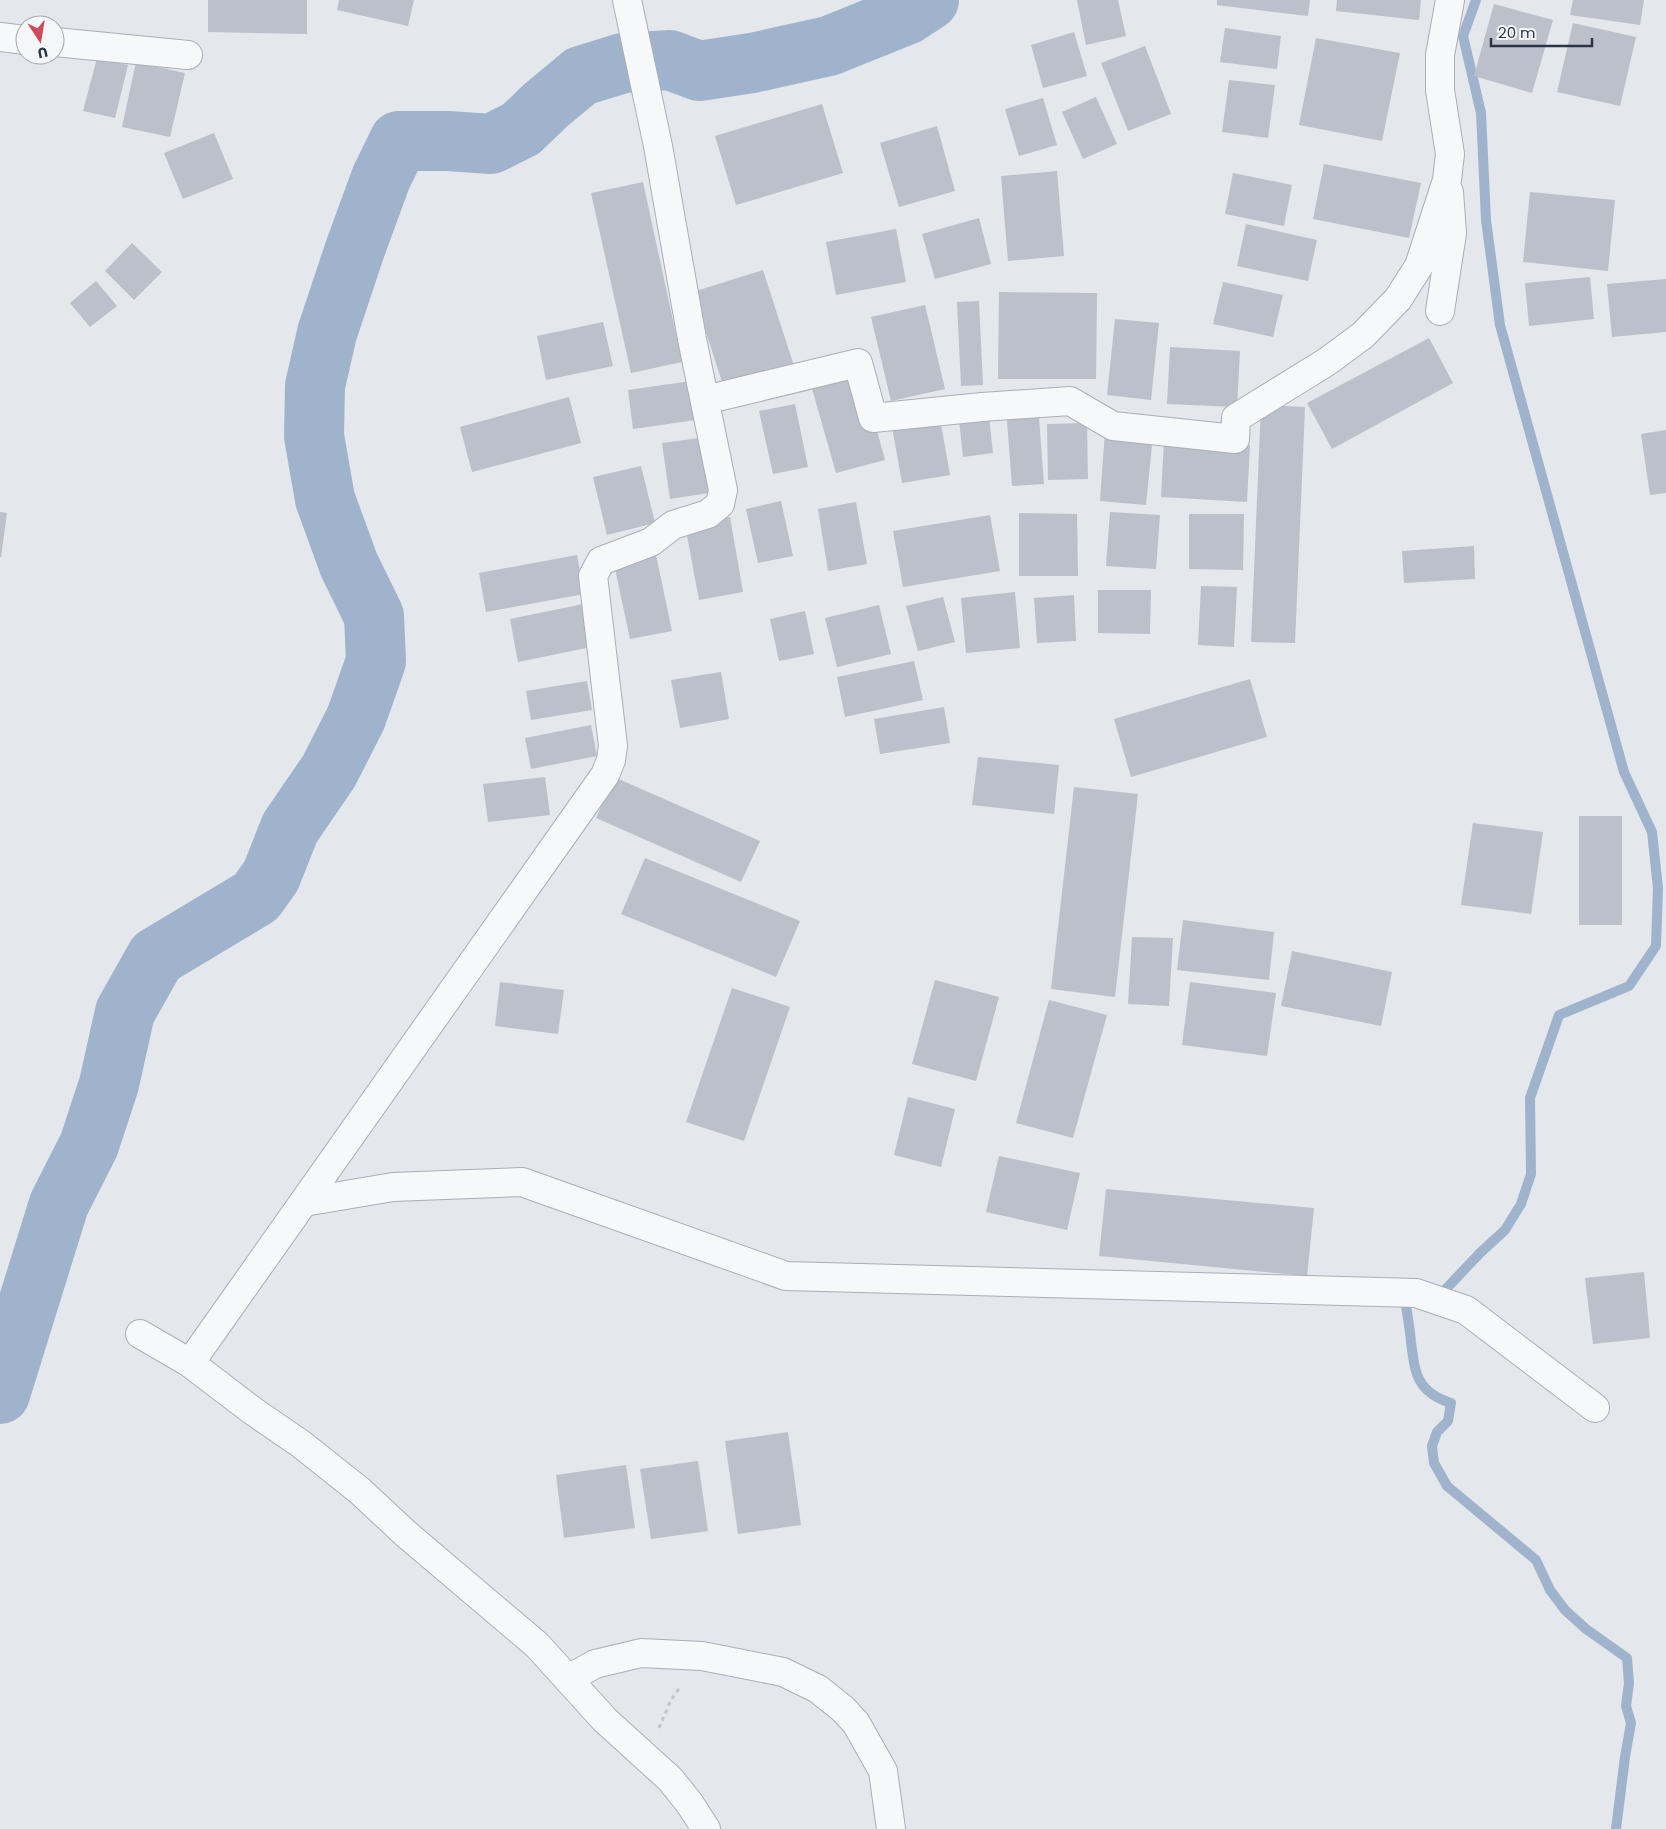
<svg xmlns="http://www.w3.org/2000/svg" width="1666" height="1829" viewBox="0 0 1666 1829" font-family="Poppins,sans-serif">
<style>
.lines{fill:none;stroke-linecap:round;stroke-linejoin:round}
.stream{stroke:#9fb4cc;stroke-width:10}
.river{stroke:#9fb4cc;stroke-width:60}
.building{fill:#bbc0ca}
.street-casing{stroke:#a9aeb7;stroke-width:30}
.path{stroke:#c2c5cb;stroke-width:3;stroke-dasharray:4 4;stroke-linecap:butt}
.street{stroke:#f7f8fa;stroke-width:28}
</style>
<rect width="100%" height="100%" fill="#e4e7ec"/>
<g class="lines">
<g class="stream">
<polyline points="1434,1292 1444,1291 1480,1253 1505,1230 1521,1204 1531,1174 1530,1098 1559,1015 1629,986 1656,946 1658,888 1652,832 1624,772 1500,325 1486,220 1481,113 1463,36 1476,0"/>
<path d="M1414,1296L1406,1306C1408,1318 1410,1330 1411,1342C1415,1374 1417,1392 1451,1403L1448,1421L1437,1432L1432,1446L1434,1463L1447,1486L1536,1560L1550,1590L1565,1610L1586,1629L1627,1658L1629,1683L1626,1706L1631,1723L1625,1757L1616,1829"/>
</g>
<polyline class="river" points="0,1394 59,1204 89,1145 109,1084 125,1012 156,957 256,897 271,876 290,828 329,771 356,718 376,661 374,616 349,565 325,499 314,436 315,386 327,333 355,249 381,178 399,141 448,141 491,144 521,129 546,105 581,76 623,63 670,60 699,71 752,63 829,46 906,15 929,0"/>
</g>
<g class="building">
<polygon points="208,0 307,0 307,34 208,32"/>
<polygon points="339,0 414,0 408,26 337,10"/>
<polygon points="1077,0 1118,0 1126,36 1086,45"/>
<polygon points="1217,0 1310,0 1308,16 1217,5"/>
<polygon points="1337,0 1421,0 1419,20 1336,11"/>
<polygon points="1573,0 1644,0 1640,25 1570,15"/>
<polygon points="1494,4 1553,20 1532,93 1474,76"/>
<polygon points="1573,23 1636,37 1620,106 1557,92"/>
<polygon points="1225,28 1281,36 1277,69 1220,62"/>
<polygon points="1074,32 1087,76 1043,88 1031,45"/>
<polygon points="1316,38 1400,53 1382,141 1299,125"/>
<polygon points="1145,46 1171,114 1128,131 1101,63"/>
<polygon points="97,58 128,65 115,118 83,111"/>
<polygon points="136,62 185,73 170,137 122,127"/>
<polygon points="1229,80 1275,85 1268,138 1222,132"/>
<polygon points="1096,97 1117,144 1083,159 1062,112"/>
<polygon points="1043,98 1057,145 1019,156 1005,109"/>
<polygon points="822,104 843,173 736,205 715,136"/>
<polygon points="937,126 955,191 899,207 880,143"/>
<polygon points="214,133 233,179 183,199 164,153"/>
<polygon points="1324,164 1421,183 1409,238 1313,219"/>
<polygon points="1057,171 1064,256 1008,261 1001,176"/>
<polygon points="1233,173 1292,185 1284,226 1225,214"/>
<polygon points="643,182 682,362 631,373 591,193"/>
<polygon points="1530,192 1615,200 1608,271 1523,262"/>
<polygon points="979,218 991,264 935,279 922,234"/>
<polygon points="1246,224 1317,240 1308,281 1237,266"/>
<polygon points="896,229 906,282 836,295 826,242"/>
<polygon points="132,243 162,272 134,300 105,271"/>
<polygon points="763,270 794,366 724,388 693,292"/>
<polygon points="1590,277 1594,319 1529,326 1525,283"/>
<polygon points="1666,279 1666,332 1612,337 1607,284"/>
<polygon points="96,281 117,306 90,327 70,303"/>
<polygon points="1223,282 1283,295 1273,337 1213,324"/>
<polygon points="999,292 1097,293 1096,379 998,379"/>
<polygon points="979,301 983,385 961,386 957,302"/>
<polygon points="925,305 945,389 891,401 871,317"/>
<polygon points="1115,319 1159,323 1151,400 1107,395"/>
<polygon points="603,322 613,366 546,380 537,336"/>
<polygon points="1429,338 1453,383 1332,449 1307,403"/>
<polygon points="1170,347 1240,351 1237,407 1167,404"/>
<polygon points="861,372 885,460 836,473 811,385"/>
<polygon points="691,381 696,420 633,429 628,390"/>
<polygon points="569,397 581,443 472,472 460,427"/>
<polygon points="795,404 808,467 773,474 759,411"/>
<polygon points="1038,405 1044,484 1012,486 1006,408"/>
<polygon points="1261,405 1305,407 1295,643 1251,642"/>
<polygon points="988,408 993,453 963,457 958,411"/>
<polygon points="939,413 950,475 902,483 891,421"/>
<polygon points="1087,423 1088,479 1048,480 1047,424"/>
<polygon points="1666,430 1666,493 1650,495 1641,434"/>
<polygon points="1105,431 1153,435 1146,505 1100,501"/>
<polygon points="707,437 715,492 670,499 662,443"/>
<polygon points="1164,441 1250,445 1247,502 1161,497"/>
<polygon points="641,466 655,523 607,535 593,477"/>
<polygon points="781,501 793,556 758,563 746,509"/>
<polygon points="856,502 867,564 828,571 818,509"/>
<polygon points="0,512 7,513 1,557 0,557"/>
<polygon points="1110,512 1160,515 1156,569 1106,566"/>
<polygon points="1019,513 1077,514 1078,576 1019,576"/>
<polygon points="1189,514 1244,514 1243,570 1189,569"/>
<polygon points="990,515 1000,571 903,587 893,531"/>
<polygon points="730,517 743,592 699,600 685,525"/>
<polygon points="1474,546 1475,579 1404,583 1402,551"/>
<polygon points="577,555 584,594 486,612 479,573"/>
<polygon points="656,555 672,631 630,639 614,564"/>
<polygon points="1201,586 1237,587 1234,647 1198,645"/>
<polygon points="1098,590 1151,590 1150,634 1098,633"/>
<polygon points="1015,592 1020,648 966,653 961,598"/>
<polygon points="1074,595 1076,641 1037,643 1034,598"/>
<polygon points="943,597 955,642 918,651 906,606"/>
<polygon points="588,603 596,646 518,662 510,619"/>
<polygon points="879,605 891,654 837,667 825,618"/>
<polygon points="805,611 814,654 779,661 770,619"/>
<polygon points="914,661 923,700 845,717 837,677"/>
<polygon points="721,672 729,719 680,728 671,680"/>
<polygon points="1250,679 1267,737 1131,777 1114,719"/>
<polygon points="587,681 592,710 531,720 526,691"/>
<polygon points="944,707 950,743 880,754 874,719"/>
<polygon points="591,725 597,756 531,769 525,738"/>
<polygon points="978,757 1059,765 1054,814 972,805"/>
<polygon points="545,777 550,815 488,822 483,784"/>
<polygon points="614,777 760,841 741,882 596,818"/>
<polygon points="1074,787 1138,794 1115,997 1051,989"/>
<rect x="1579" y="816" width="43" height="109"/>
<polygon points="1473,823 1543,832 1531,914 1461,905"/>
<polygon points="645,858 800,921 776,977 621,914"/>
<polygon points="1183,920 1274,932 1269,980 1177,970"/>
<polygon points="1132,937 1173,938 1169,1006 1128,1004"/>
<polygon points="1292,951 1392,972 1381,1026 1281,1006"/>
<polygon points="935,980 999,997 976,1081 912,1064"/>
<polygon points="500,982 564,990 558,1034 495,1026"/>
<polygon points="1190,982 1276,993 1267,1056 1182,1045"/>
<polygon points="732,988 790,1007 744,1141 686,1122"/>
<polygon points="1049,1000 1107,1015 1073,1138 1016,1123"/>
<polygon points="908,1097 955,1109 941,1167 894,1155"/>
<polygon points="999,1156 1080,1173 1067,1230 986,1212"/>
<polygon points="1106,1189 1314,1208 1307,1276 1099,1256"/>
<polygon points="1644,1272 1650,1338 1593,1344 1585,1278"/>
<polygon points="788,1432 801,1525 738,1534 725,1441"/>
<polygon points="698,1461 708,1531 651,1539 640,1469"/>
<polygon points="626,1465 635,1528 564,1538 556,1475"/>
</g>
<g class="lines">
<g class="street-casing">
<g id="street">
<polyline points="0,37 25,40"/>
<polyline points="55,42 188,55"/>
<polyline points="1440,311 1452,233 1449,192"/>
<polyline points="705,400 858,363 873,418 982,407 1070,401 1113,426 1235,439 1236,418 1328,361 1363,335 1398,299 1419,266 1447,180 1450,154 1440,90 1440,55 1450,0"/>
<polyline points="304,1202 393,1187 522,1182 786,1276 1416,1293 1466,1310 1595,1408"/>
<polyline points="140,1334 190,1363 253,1411 301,1444 360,1491 405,1533 537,1645 605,1720 670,1779 690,1804 706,1829"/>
<polyline points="190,1363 605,775 611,760 613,746 593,576 601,561 651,542 673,525 708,514 720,504 723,490 692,339 658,146 627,0"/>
<polyline points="568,1679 595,1664 641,1653 702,1656 783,1672 818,1689 843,1709 856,1723 883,1771 891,1829"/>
</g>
</g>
<polyline class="path" points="659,1728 671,1700 680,1687"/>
<use href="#street" class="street"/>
</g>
<g transform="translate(40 40) rotate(168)"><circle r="24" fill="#f4f6f9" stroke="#a4a8b1"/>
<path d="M0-4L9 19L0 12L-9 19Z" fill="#d1495b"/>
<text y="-8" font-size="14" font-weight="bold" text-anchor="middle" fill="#2b3445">U</text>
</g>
<path d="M1491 38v8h101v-8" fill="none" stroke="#2b3445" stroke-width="2.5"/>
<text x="1498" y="38" font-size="15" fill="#2b3445" stroke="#f4f6f9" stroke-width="4" paint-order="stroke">20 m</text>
</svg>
